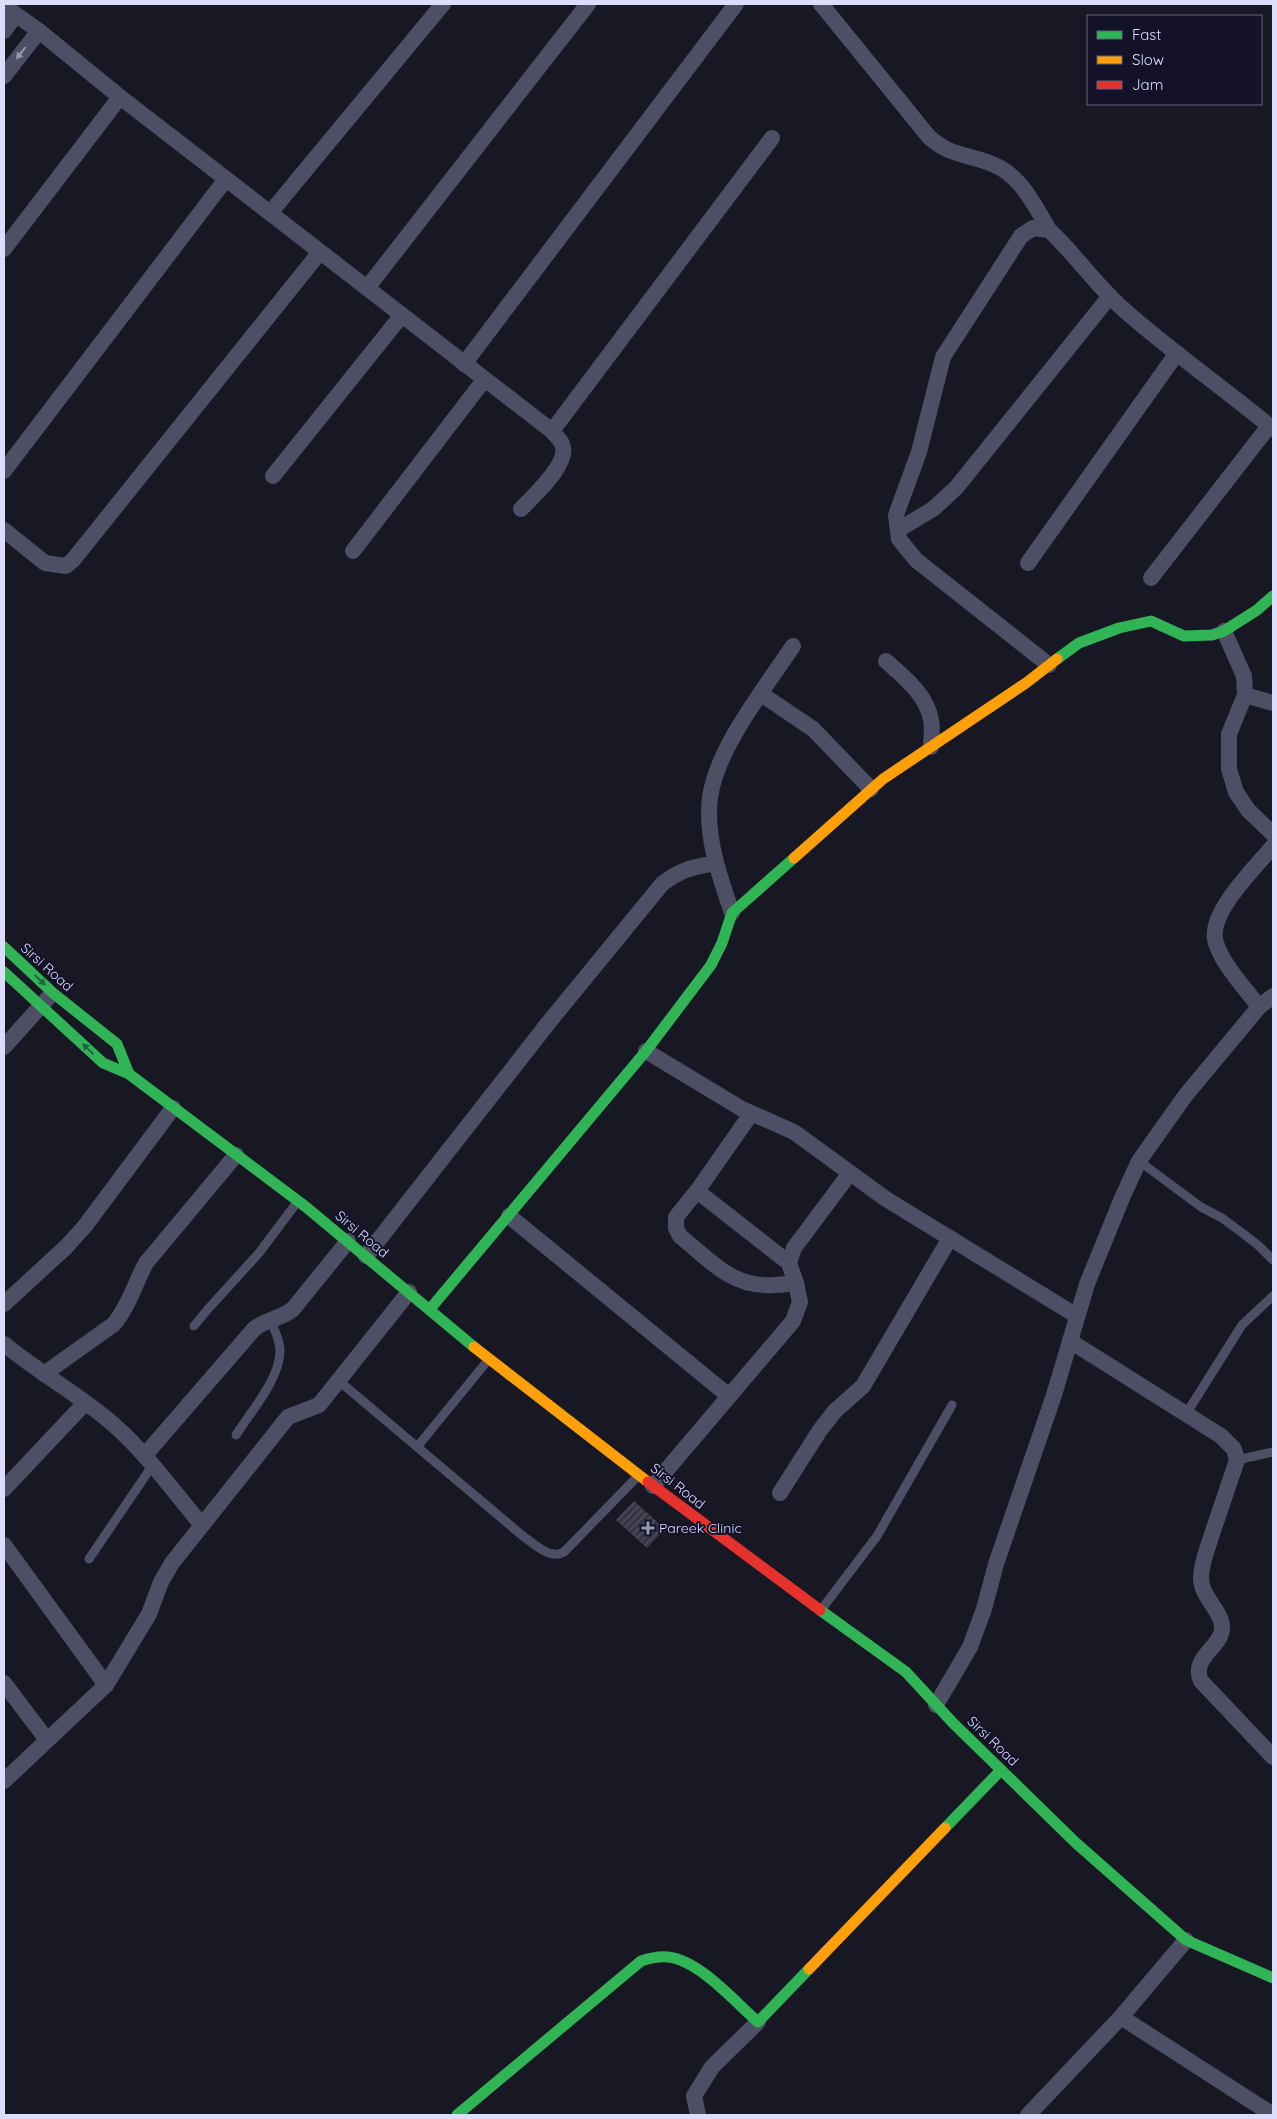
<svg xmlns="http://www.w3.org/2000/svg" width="1277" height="2119" viewBox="0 0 1277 2119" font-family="Quicksand,sans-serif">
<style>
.building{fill:url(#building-hatch)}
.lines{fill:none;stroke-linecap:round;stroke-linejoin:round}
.lane{stroke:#4d4f64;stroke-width:9}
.street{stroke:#4d4f64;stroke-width:16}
.fast{stroke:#30b455;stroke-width:11}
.slow{stroke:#ff9f0a;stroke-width:11}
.jam{stroke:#e5322d;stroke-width:11}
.oneway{fill:#9496b0}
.oneway2{fill:#22633f}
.poi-dot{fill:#9798b1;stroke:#131229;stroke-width:2}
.labels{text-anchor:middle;stroke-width:4;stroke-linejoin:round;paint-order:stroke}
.street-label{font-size:14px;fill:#dcddfd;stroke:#131229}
.poi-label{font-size:14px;fill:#dcddfd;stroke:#131229;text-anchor:start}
</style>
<defs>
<pattern id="building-hatch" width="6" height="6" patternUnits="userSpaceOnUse" patternTransform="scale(1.25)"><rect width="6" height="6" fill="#363645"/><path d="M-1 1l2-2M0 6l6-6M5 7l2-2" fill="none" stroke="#525361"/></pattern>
</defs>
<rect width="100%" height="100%" fill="#181724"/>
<polygon class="building" points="634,1501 665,1529 647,1548 616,1520"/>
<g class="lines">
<g class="lane">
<polyline points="1139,1161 1201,1207 1222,1218 1241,1232 1259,1246 1273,1260"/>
<polyline points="194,1326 208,1309 259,1253 298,1201"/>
<path d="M339,1381L524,1537C536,1545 550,1560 564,1552L639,1475"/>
<polyline points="1186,1414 1242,1325 1273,1296"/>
<path d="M236,1435C251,1411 281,1378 280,1349C279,1338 274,1329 270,1319"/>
<polyline points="417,1447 489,1359"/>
<polyline points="1237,1460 1273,1452"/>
<polyline points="89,1559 152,1466"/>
<polyline points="821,1610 877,1536 952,1405"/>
</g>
<g class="street">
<path d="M821,4L929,137C950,156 967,154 992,164C1020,174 1035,206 1049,230"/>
<path d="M4,6L39,31L120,97L552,431C555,435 560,439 562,444C571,463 533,496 521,509"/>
<polyline points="4,31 15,16"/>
<polyline points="4,76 39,31"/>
<polyline points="270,213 443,4"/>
<polyline points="4,249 120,97"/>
<polyline points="367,288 588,4"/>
<polyline points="464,364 736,4"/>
<polyline points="552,431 772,138"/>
<polyline points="4,471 226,179"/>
<polyline points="273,476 402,315"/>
<polyline points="4,530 45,563 66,566 73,560 320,252"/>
<polyline points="898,530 933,509 956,488 1110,296"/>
<polyline points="353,551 484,380"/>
<polyline points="1028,563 1177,353"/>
<polyline points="1151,578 1269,426"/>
<polyline points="1224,631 1244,676 1245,695 1229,734 1229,769 1236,792 1248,810 1273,834"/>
<path d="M886,661C904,677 927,695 931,720C933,728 931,739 931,747"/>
<path d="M1049,665L916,560L899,539L896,515L919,452L943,357L1021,236L1033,228L1049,230C1075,254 1095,284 1122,308C1170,351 1224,388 1273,429"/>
<polyline points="761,694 813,729 871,789"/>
<polyline points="1245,695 1273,703"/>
<path d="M732,913C720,877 705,837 710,798C716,749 765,688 793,646"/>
<path d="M1259,1007C1246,989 1219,961 1215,939C1210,911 1256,867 1273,846"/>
<polyline points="4,1047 48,998"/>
<polyline points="646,1051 742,1109 794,1132 886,1199 1077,1316"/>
<path d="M751,1114L697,1191L676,1217V1228L680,1236C706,1257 730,1285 765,1285C775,1286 786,1284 796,1283"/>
<polyline points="697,1191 789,1263"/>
<polyline points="509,1216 729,1396"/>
<path d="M366,1256L549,1022L662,884C681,869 693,867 716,863"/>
<polyline points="4,1304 66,1247 85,1226 173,1108"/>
<path d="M1070,1341L1221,1436L1234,1449L1237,1460C1228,1486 1220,1511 1211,1537C1207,1550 1201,1564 1201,1578C1201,1597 1222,1611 1222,1627C1223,1647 1190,1657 1201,1681L1273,1757"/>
<path d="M4,1344C39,1373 80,1395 114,1425C147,1454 174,1492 202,1525"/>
<path d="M44,1374L114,1324C129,1306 135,1283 146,1263L236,1155"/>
<path d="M145,1455L254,1329C266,1319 281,1319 293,1309L348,1241"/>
<polyline points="653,1486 793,1321 800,1302 796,1283 789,1263 794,1248 850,1173"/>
<polyline points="4,1489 85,1403"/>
<polyline points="780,1493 820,1430 835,1411 863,1386 950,1238"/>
<polyline points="4,1545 106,1685"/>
<polyline points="4,1683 47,1740"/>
<polyline points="936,1705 970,1647 984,1609 996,1564 1054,1395 1087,1284 1122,1198 1139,1161 1185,1096 1259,1007 1273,996"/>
<polyline points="4,1781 106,1685 149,1614 161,1582 172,1563 288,1417 319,1405 409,1292"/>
<polyline points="1121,2017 1273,2115"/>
<polyline points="698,2115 694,2096 712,2067 758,2022"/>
<polyline points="1028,2115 1121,2017 1186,1940"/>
</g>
<g class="fast">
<polyline points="1057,659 1079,643 1119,628 1151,621 1184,636 1212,635 1224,631 1257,610 1273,596"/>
<polyline points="4,947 53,993 117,1044 129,1074"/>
<polyline points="4,972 103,1063 129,1074 306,1207 474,1347"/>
<polyline points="430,1309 646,1051 711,965 722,943 732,913 794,858"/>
<polyline points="820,1610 906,1672 953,1723 1076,1843 1186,1940 1273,1978"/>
<polyline points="945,1828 1001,1770"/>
<path d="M457,2115L641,1961C650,1958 659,1956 668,1957C699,1960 735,2002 758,2022L809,1969"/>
</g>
<g class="slow">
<polyline points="794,858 883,779 1026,683 1057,659"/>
<polyline points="474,1347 648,1482"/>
<polyline points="809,1969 945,1828"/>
</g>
<polyline class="jam" points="648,1482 820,1610"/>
</g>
<defs><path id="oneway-solid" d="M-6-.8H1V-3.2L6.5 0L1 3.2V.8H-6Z" transform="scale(1.25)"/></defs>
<use class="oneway" href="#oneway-solid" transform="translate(21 53) rotate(128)"/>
<g class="oneway2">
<use href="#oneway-solid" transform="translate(40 980) rotate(43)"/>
<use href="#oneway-solid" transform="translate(88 1049) rotate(-136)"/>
</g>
<path class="poi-dot" d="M645.5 1520.5h5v5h5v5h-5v5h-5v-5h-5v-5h5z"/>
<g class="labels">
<g class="street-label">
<text transform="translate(47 967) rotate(42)" y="5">Sirsi Road</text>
<text transform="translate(362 1234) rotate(40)" y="5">Sirsi Road</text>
<text transform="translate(678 1486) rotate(38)" y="5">Sirsi Road</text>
<text transform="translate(993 1741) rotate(44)" y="5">Sirsi Road</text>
</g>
<g class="poi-label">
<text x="659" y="1533">Pareek Clinic</text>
</g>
</g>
<rect width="1277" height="2119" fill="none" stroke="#dcddfd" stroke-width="10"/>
<rect x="1087" y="15" width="175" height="90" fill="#131229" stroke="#63637e"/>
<rect x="1097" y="31" width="25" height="8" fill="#30b455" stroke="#63637e"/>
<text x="1132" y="40" font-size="15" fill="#dcddfd">Fast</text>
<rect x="1097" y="56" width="25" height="8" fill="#ff9f0a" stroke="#63637e"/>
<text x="1132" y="65" font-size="15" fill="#dcddfd">Slow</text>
<rect x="1097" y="81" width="25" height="8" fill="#e5322d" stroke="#63637e"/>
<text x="1132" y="90" font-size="15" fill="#dcddfd">Jam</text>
</svg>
